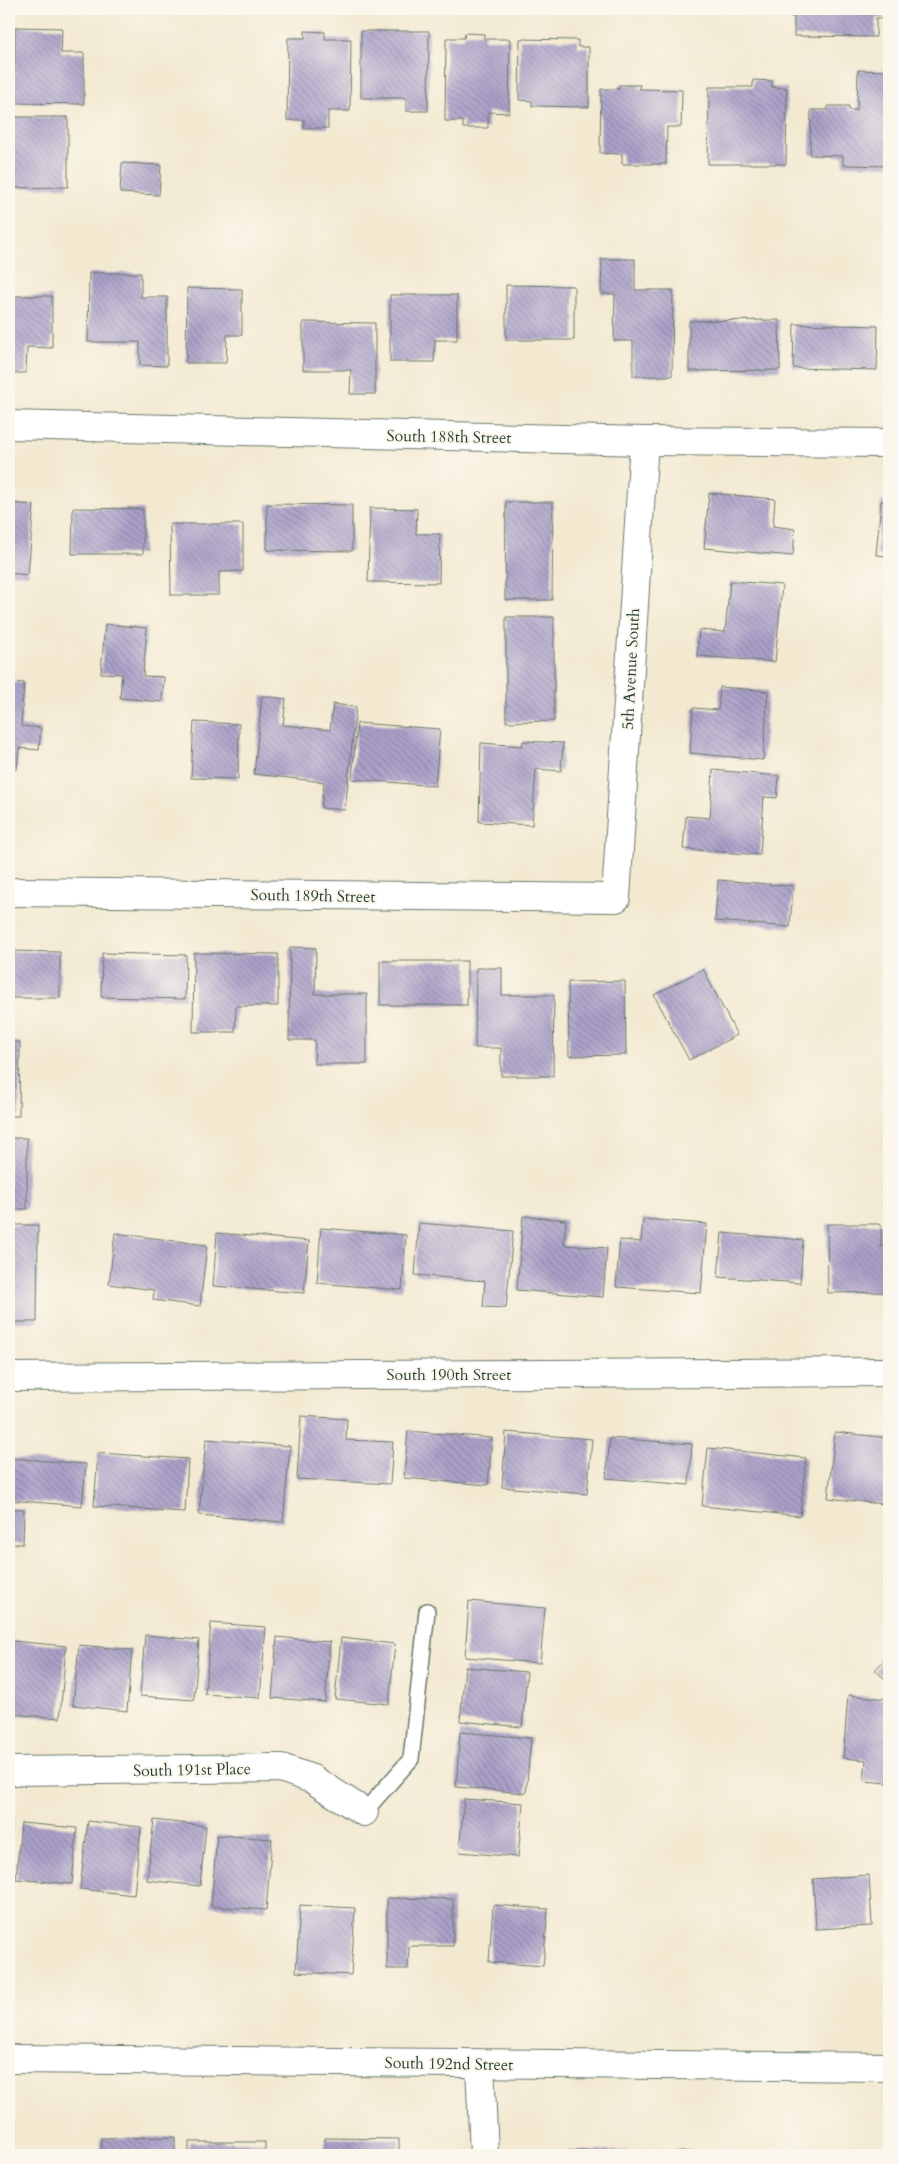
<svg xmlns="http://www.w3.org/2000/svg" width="898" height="2164" viewBox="0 0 898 2164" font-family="Cardo,serif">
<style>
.building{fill:url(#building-back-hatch)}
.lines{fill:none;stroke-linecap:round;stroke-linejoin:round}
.lane-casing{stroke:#69796b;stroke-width:18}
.street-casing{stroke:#69796b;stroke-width:30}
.secondary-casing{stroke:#69796b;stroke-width:30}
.lane{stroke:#fff;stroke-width:15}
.street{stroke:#fff;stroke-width:28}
.secondary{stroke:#fff;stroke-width:28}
.labels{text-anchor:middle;stroke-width:4;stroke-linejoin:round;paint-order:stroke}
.street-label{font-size:16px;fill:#1f3d34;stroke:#fbf7ec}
</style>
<defs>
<pattern id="building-back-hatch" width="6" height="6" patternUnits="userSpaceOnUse" patternTransform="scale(1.25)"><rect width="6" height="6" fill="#aba0c9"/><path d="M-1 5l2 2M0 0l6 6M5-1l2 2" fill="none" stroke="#8b84a4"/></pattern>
</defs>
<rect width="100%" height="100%" fill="#fbf7ec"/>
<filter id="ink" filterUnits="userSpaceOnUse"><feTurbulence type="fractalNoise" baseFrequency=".02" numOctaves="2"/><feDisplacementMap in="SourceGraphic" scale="10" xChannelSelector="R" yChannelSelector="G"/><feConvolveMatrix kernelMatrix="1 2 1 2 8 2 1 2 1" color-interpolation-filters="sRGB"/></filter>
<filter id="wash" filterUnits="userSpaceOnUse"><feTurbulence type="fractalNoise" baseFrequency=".0096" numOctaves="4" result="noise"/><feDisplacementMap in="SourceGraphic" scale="20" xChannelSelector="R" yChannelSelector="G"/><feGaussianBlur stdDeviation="1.12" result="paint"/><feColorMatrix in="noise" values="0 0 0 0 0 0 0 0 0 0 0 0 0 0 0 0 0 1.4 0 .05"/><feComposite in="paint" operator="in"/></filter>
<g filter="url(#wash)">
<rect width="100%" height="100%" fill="#f3e9d1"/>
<g id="blocks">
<g class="building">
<polygon points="787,9 884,9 884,18 876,18 876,37 794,36 794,17 787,16"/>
<polygon points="15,27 62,28 61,53 84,53 84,104 14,103"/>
<polygon points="305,31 325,32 325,39 351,39 350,111 328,111 328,128 304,128 304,120 287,120 288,38 305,38"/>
<polygon points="361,31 429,31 428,111 406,111 406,98 361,98"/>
<polygon points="465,33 484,34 484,39 510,39 509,113 488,112 488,128 463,128 463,121 445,121 446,38 464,38"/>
<polygon points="520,39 578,40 578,47 589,47 589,107 532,106 532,101 519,100"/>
<polygon points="858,70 889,71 889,166 843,165 843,156 810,155 811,110 828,110 828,106 849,106 849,110 857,110"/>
<polygon points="753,80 772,81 772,87 787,88 786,164 708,164 709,87 753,87"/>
<polygon points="619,85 640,85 639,89 682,90 681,127 667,127 666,164 622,164 622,154 600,153 601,89 619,89"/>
<polygon points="9,117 68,117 68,187 9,188"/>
<polygon points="122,163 161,165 159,195 120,193"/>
<polygon points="602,259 635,259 635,290 673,290 672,376 633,376 633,341 614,341 615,294 601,294"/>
<polygon points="89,273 141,273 141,297 167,297 167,366 140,365 140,342 88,342"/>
<polygon points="506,285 574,286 574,340 506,340"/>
<polygon points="187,288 242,289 242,335 227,335 226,363 186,363"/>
<polygon points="390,295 457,295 457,340 435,340 434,362 390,362"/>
<polygon points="9,296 52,296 52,348 27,347 26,373 9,373"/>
<polygon points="779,320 780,370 689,371 689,321"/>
<polygon points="303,322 375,323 375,394 350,394 351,370 303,370"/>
<polygon points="794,324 878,326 877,370 793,368"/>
<polygon points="709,493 775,499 773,526 795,529 793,556 704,548"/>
<polygon points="881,501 889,502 889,556 876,555"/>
<polygon points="506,502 553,502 552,600 505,600"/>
<polygon points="9,503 34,505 28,575 9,573"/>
<polygon points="267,504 352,505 352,551 267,550"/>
<polygon points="73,508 143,509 143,554 72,554"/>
<polygon points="370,508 417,509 416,534 440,534 439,583 368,582"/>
<polygon points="170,524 243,524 243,571 219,572 219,595 171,595"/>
<polygon points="730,581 782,585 775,662 697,656 699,630 725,632"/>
<polygon points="506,617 554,617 554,721 506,722"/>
<polygon points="105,624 147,628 143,676 164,677 162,702 120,698 122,674 101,673"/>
<polygon points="9,682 24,683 21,726 41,728 39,750 19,748 17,769 9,769"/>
<polygon points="720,687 768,691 763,760 690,753 693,708 718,710"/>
<polygon points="262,696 286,699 283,725 330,730 333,704 356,707 345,810 321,808 324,782 254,774"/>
<polygon points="194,722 239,724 238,779 191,778"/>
<polygon points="357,723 440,729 435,786 352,779"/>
<polygon points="523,741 563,743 561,771 536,769 532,825 479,822 481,743 522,746"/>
<polygon points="713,770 779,776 777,798 764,797 760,855 683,849 686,816 710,818"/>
<polygon points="718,880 793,886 790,927 715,921"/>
<polygon points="290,947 316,948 315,994 367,994 367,1064 314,1064 315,1040 289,1040"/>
<polygon points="9,951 60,952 60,998 9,998"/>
<polygon points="102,953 186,955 185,999 101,997"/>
<polygon points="194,953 278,954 278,1006 236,1006 235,1032 193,1032"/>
<rect x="380" y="961" width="87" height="44"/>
<polygon points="476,968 502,968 502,995 554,995 553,1076 501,1076 501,1048 475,1048"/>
<polygon points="703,969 737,1035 689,1060 654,995"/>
<polygon points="625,981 626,1055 569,1056 568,982"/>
<polygon points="9,1042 20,1042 19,1116 9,1116"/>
<rect x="9" y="1138" width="18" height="71"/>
<polygon points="523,1216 566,1220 564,1245 607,1248 603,1297 517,1290"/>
<polygon points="643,1219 707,1224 701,1293 616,1287 620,1240 641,1242"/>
<polygon points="419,1223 513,1231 506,1308 483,1307 485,1281 415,1275"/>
<polygon points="827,1224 881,1224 881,1247 889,1247 889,1292 828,1293"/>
<polygon points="9,1225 38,1225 37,1322 9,1322"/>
<polygon points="321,1228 406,1235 402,1290 317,1283"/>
<polygon points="115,1233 207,1245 200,1306 153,1300 154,1290 109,1284"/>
<polygon points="217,1233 309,1241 304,1293 213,1286"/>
<polygon points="722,1233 803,1240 800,1283 718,1277"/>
<polygon points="301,1416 347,1419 346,1440 393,1442 390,1484 297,1479"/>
<polygon points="408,1431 492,1438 488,1485 404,1478"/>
<polygon points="506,1432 592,1439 587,1494 502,1487"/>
<polygon points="835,1432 889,1438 883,1504 828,1498"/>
<polygon points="610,1438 692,1444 689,1485 606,1478"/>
<polygon points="206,1439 290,1446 283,1522 199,1515"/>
<polygon points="708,1448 806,1458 800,1516 702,1506"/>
<polygon points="98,1453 188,1459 185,1512 94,1506"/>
<polygon points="9,1458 86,1464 82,1506 9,1500"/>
<polygon points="9,1508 24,1509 23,1544 9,1544"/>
<polygon points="469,1601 545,1608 540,1663 465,1657"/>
<polygon points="211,1623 266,1627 260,1698 205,1694"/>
<polygon points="145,1635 199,1640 194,1700 140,1696"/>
<polygon points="277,1637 330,1642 325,1702 272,1698"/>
<polygon points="341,1638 395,1644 389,1704 335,1699"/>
<polygon points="12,1641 66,1646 60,1718 9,1714 9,1678"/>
<polygon points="79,1645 132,1650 127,1711 73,1705"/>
<polygon points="889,1655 889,1683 875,1670"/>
<polygon points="465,1667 527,1672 522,1727 460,1721"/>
<polygon points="848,1695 889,1699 888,1783 864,1781 866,1760 843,1758"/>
<polygon points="460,1732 531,1738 526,1793 456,1787"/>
<polygon points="464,1799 523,1803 518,1857 459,1852"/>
<polygon points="154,1820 206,1826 200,1886 147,1880"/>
<polygon points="88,1821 141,1827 134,1895 80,1889"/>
<polygon points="21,1823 77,1828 72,1884 16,1879"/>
<polygon points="217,1835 272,1839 266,1910 211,1906"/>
<polygon points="869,1875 872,1926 816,1929 813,1879"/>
<polygon points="387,1898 453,1899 453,1946 409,1946 408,1969 387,1969"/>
<polygon points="300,1905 355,1908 351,1975 296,1972"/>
<polygon points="493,1905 548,1909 543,1966 489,1962"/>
<polygon points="175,2137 175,2155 101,2155 101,2138"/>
<polygon points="325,2138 399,2139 399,2155 325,2155"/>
<rect x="189" y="2142" width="76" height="13"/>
<rect x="568" y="2151" width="61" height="4"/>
<polygon points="727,2151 727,2155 645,2155 645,2153"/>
</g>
</g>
</g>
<g filter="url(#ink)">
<use href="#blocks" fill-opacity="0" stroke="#69796b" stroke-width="1"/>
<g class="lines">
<g class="lane-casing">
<polyline id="lane" points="364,1812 411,1759 427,1611"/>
</g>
<g class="street-casing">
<g id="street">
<polyline points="9,425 644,441 889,443"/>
<polyline points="9,892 616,898 644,441"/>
<polyline points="9,1377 889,1372"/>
<polyline points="9,1771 281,1768 312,1779 364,1812"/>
<polyline points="480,2064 484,2155"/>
</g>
</g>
<g class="secondary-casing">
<polyline id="secondary" points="9,2059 889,2067"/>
</g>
<use href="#lane" class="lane"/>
<use href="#street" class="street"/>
<use href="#secondary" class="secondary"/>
</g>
</g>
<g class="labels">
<g class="street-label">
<text transform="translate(449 436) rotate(1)" y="6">South 188th Street</text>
<text transform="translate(630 669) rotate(-87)" y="6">5th Avenue South</text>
<text transform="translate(313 895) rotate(1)" y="6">South 189th Street</text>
<text x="449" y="1380">South 190th Street</text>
<text transform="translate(192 1769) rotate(-1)" y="6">South 191st Place</text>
<text transform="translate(449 2063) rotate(1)" y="6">South 192nd Street</text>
</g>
</g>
<rect width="898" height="2164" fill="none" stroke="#fbf7ec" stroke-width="30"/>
</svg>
